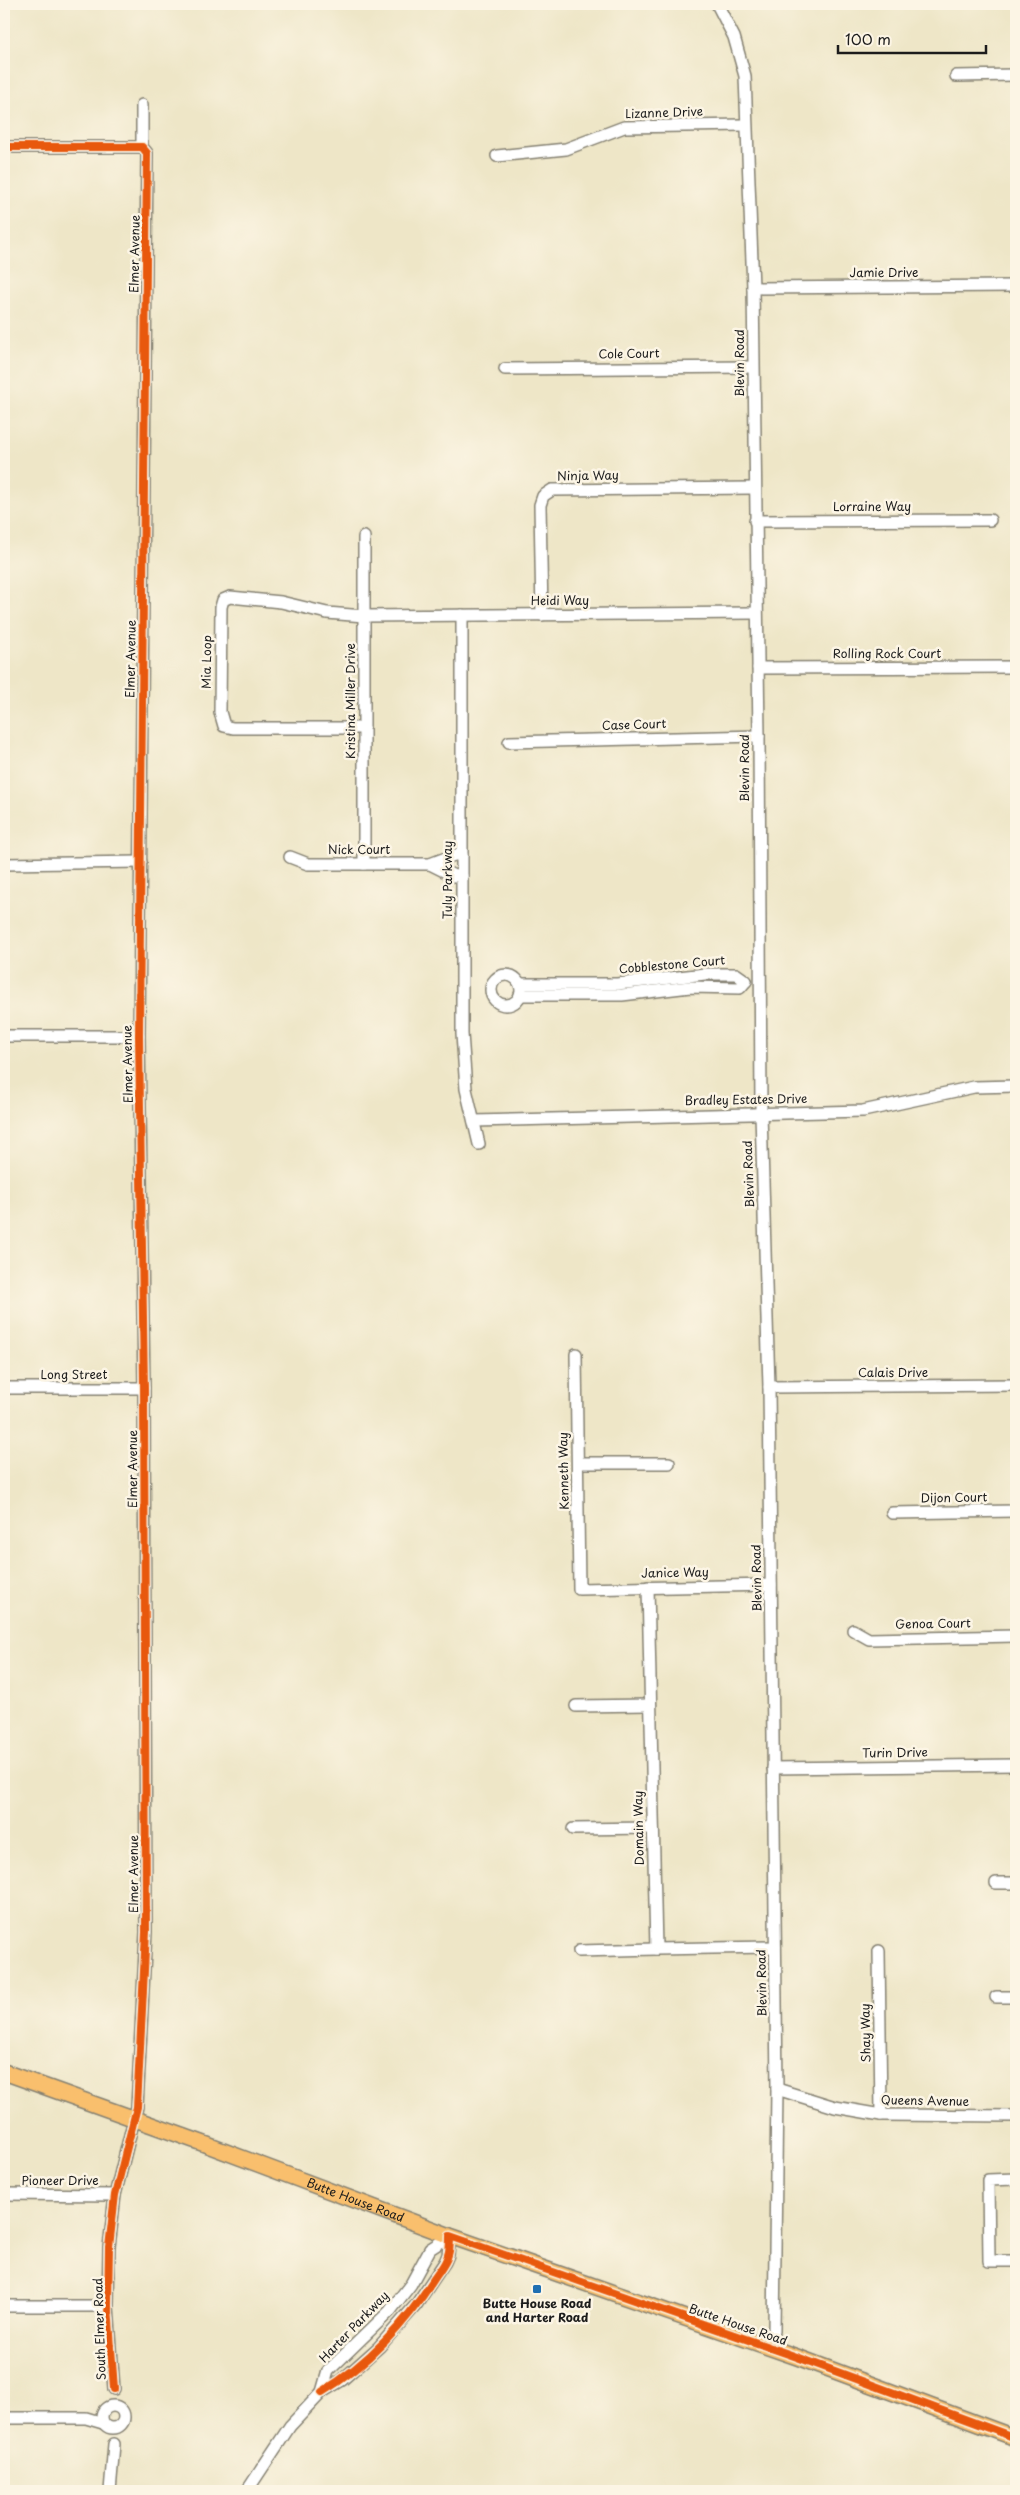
<svg xmlns="http://www.w3.org/2000/svg" width="1020" height="2495" viewBox="0 0 1020 2495" font-family="'Playpen Sans',sans-serif">
<style>
.lines{fill:none;stroke-linecap:round;stroke-linejoin:round}
.minor-casing{stroke:#858172;stroke-width:14}
.major-casing{stroke:#858172;stroke-width:18}
.minor{stroke:#fff;stroke-width:11}
.major{stroke:#f9bf6d;stroke-width:15}
.cycleway-casing{stroke:#fcf5e5;stroke-width:11}
.cycleway{stroke:#e8590c;stroke-width:8}
.poi-dot{fill:#1f6fb2;stroke:#fcf5e5;stroke-width:2}
.labels{text-anchor:middle;stroke-width:5;stroke-linejoin:round;paint-order:stroke}
.street-label{font-size:12px;fill:#1c1c1c;stroke:#fcf5e5}
.poi-label{font-size:12px;font-weight:bold;fill:#1c1c1c;stroke:#fcf5e5}
</style>
<rect width="100%" height="100%" fill="#fcf5e5"/>
<filter id="ink" filterUnits="userSpaceOnUse"><feTurbulence type="fractalNoise" baseFrequency=".02" numOctaves="2"/><feDisplacementMap in="SourceGraphic" scale="10" xChannelSelector="R" yChannelSelector="G"/><feConvolveMatrix kernelMatrix="1 2 1 2 8 2 1 2 1" color-interpolation-filters="sRGB"/></filter>
<filter id="wash" filterUnits="userSpaceOnUse"><feTurbulence type="fractalNoise" baseFrequency=".0096" numOctaves="4" result="noise"/><feDisplacementMap in="SourceGraphic" scale="20" xChannelSelector="R" yChannelSelector="G"/><feGaussianBlur stdDeviation="1.12" result="paint"/><feColorMatrix in="noise" values="0 0 0 0 0 0 0 0 0 0 0 0 0 0 0 0 0 1.4 0 .05"/><feComposite in="paint" operator="in"/></filter>
<g filter="url(#wash)">
<rect width="100%" height="100%" fill="#eee6c7"/>
</g>
<g filter="url(#ink)">
<g class="lines">
<g class="minor-casing">
<g id="minor">
<polyline points="717,4 734,37 745,76 753,288 759,736 761,1113 769,1387 777,2089 774,2331 770,2348"/>
<polyline points="956,76 1016,75"/>
<polyline points="4,147 142,147 147,153 139,1036 144,1388 146,1932 137,2107 115,2195 109,2247 108,2306 114,2389"/>
<polyline points="142,147 142,105"/>
<polyline points="497,156 566,149 624,127 745,125"/>
<polyline points="753,288 1016,286"/>
<polyline points="505,369 753,367"/>
<polyline points="755,521 990,520"/>
<polyline points="462,615 462,1034 466,1089 479,1144"/>
<polyline points="542,615 540,505 543,496 552,490 754,488"/>
<polyline points="758,668 1016,667"/>
<polyline points="364,728 233,728 224,726 220,712 221,607 223,600 230,597 281,602 327,613 364,616 756,613"/>
<polyline points="509,742 759,736"/>
<polyline points="290,857 308,864 430,864 454,855 462,855"/>
<polyline points="4,864 141,862"/>
<polyline points="364,864 364,537"/>
<polyline points="430,864 454,876 462,876"/>
<circle cx="506" cy="990" r="15"/>
<polyline points="520,984 617,984 705,974 736,974 746,981"/>
<polyline points="520,995 622,995 690,987 740,988 746,981"/>
<polyline points="4,1036 139,1036"/>
<polyline points="474,1121 863,1111 974,1087 1016,1086"/>
<polyline points="576,1354 579,1589 771,1585"/>
<polyline points="769,1387 1016,1385"/>
<polyline points="4,1388 144,1388"/>
<polyline points="578,1463 669,1463"/>
<polyline points="892,1513 1016,1511"/>
<polyline points="648,1587 656,1949 775,1947"/>
<polyline points="853,1630 869,1639 1016,1636"/>
<polyline points="576,1706 650,1705"/>
<polyline points="773,1768 1016,1765"/>
<polyline points="573,1829 653,1828"/>
<polyline points="996,1883 1016,1883"/>
<polyline points="579,1951 656,1949"/>
<polyline points="879,1951 881,2115"/>
<polyline points="996,1997 1016,1997"/>
<polyline points="777,2089 835,2107 881,2115 1016,2116"/>
<polyline points="1016,2179 988,2180 989,2261 1016,2261"/>
<polyline points="4,2194 115,2195"/>
<polyline points="4,2306 108,2306"/>
<polyline points="322,2392 328,2371 390,2311 411,2284 430,2249 450,2236"/>
<circle cx="113" cy="2417" r="11"/>
<polyline points="4,2418 86,2418 103,2423"/>
<polyline points="110,2491 114,2444"/>
<polyline points="247,2491 290,2426 322,2392 342,2380 379,2347 416,2305 445,2262 448,2255 450,2236"/>
</g>
</g>
<g class="major-casing">
<g id="major">
<path id="s1" d="M4,2072L202,2143L450,2236L797,2357L1016,2438"/>
</g>
</g>
<use href="#minor" class="minor"/>
<use href="#major" class="major"/>
<g class="cycleway-casing">
<g id="cycleway">
<polyline points="4,147 142,147 147,153 139,1036 144,1388 146,1932 137,2107 115,2195 109,2247 108,2306 114,2389"/>
<path d="M322,2392C367,2365 406,2323 434,2279C439,2271 446,2264 448,2255C450,2250 450,2242 450,2236L797,2357L1016,2438"/>
</g>
</g>
<use href="#cycleway" class="cycleway"/>
</g>
</g>
<rect class="poi-dot" x="532" y="2284" width="10" height="10" rx="2.5"/>
<g class="labels">
<g class="street-label">
<text transform="translate(664 113) rotate(-2)" y="4">Lizanne Drive</text>
<text transform="translate(135 254) rotate(-89)" y="4">Elmer Avenue</text>
<text x="884" y="277">Jamie Drive</text>
<text transform="translate(629 354) rotate(-1)" y="4">Cole Court</text>
<text transform="translate(740 363) rotate(-90)" y="4">Blevin Road</text>
<text transform="translate(588 476) rotate(-1)" y="4">Ninja Way</text>
<text x="872" y="511">Lorraine Way</text>
<text x="560" y="605">Heidi Way</text>
<text x="887" y="658">Rolling Rock Court</text>
<text transform="translate(131 659) rotate(-89)" y="4">Elmer Avenue</text>
<text transform="translate(207 662) rotate(-89)" y="4">Mia Loop</text>
<text transform="translate(351 701) rotate(-90)" y="4">Kristina Miller Drive</text>
<text transform="translate(634 725) rotate(-2)" y="4">Case Court</text>
<text transform="translate(745 768) rotate(-90)" y="4">Blevin Road</text>
<text x="359" y="854">Nick Court</text>
<text transform="translate(448 880) rotate(-90)" y="4">Tuly Parkway</text>
<text transform="translate(672 965) rotate(-5)" y="4">Cobblestone Court</text>
<text transform="translate(128 1064) rotate(-91)" y="4">Elmer Avenue</text>
<text transform="translate(746 1100) rotate(-1)" y="4">Bradley Estates Drive</text>
<text transform="translate(749 1174) rotate(-92)" y="4">Blevin Road</text>
<text x="893" y="1377">Calais Drive</text>
<text x="74" y="1379">Long Street</text>
<text transform="translate(133 1469) rotate(-90)" y="4">Elmer Avenue</text>
<text transform="translate(564 1471) rotate(-91)" y="4">Kenneth Way</text>
<text transform="translate(954 1498) rotate(-1)" y="4">Dijon Court</text>
<text transform="translate(675 1573) rotate(-1)" y="4">Janice Way</text>
<text transform="translate(757 1578) rotate(-91)" y="4">Blevin Road</text>
<text transform="translate(933 1624) rotate(-1)" y="4">Genoa Court</text>
<text transform="translate(895 1753) rotate(-1)" y="4">Turin Drive</text>
<text transform="translate(639 1828) rotate(-91)" y="4">Domain Way</text>
<text transform="translate(134 1874) rotate(-90)" y="4">Elmer Avenue</text>
<text transform="translate(762 1983) rotate(-91)" y="4">Blevin Road</text>
<text transform="translate(866 2033) rotate(-91)" y="4">Shay Way</text>
<text transform="translate(925 2101) rotate(1)" y="4">Queens Avenue</text>
<text x="60" y="2185">Pioneer Drive</text>
<text dy="4" stroke="none"><textPath href="#s1" startOffset="374">Butte House Road</textPath></text>
<text transform="translate(738 2325) rotate(19)" y="4">Butte House Road</text>
<text transform="translate(354 2327) rotate(-46)" y="4">Harter Parkway</text>
<text transform="translate(100 2329) rotate(-92)" y="4">South Elmer Road</text>
</g>
<g class="poi-label">
<text x="537" y="2308">Butte House Road<tspan x="537" dy="14">and Harter Road</tspan></text>
</g>
</g>
<rect width="1020" height="2495" fill="none" stroke="#fcf5e5" stroke-width="20"/>
<path d="M838 45v8h148v-8" fill="none" stroke="#1c1c1c" stroke-width="2.5"/>
<text x="845" y="45" font-size="15" fill="#1c1c1c" stroke="#fcf5e5" stroke-width="4" paint-order="stroke">100 m</text>
</svg>
